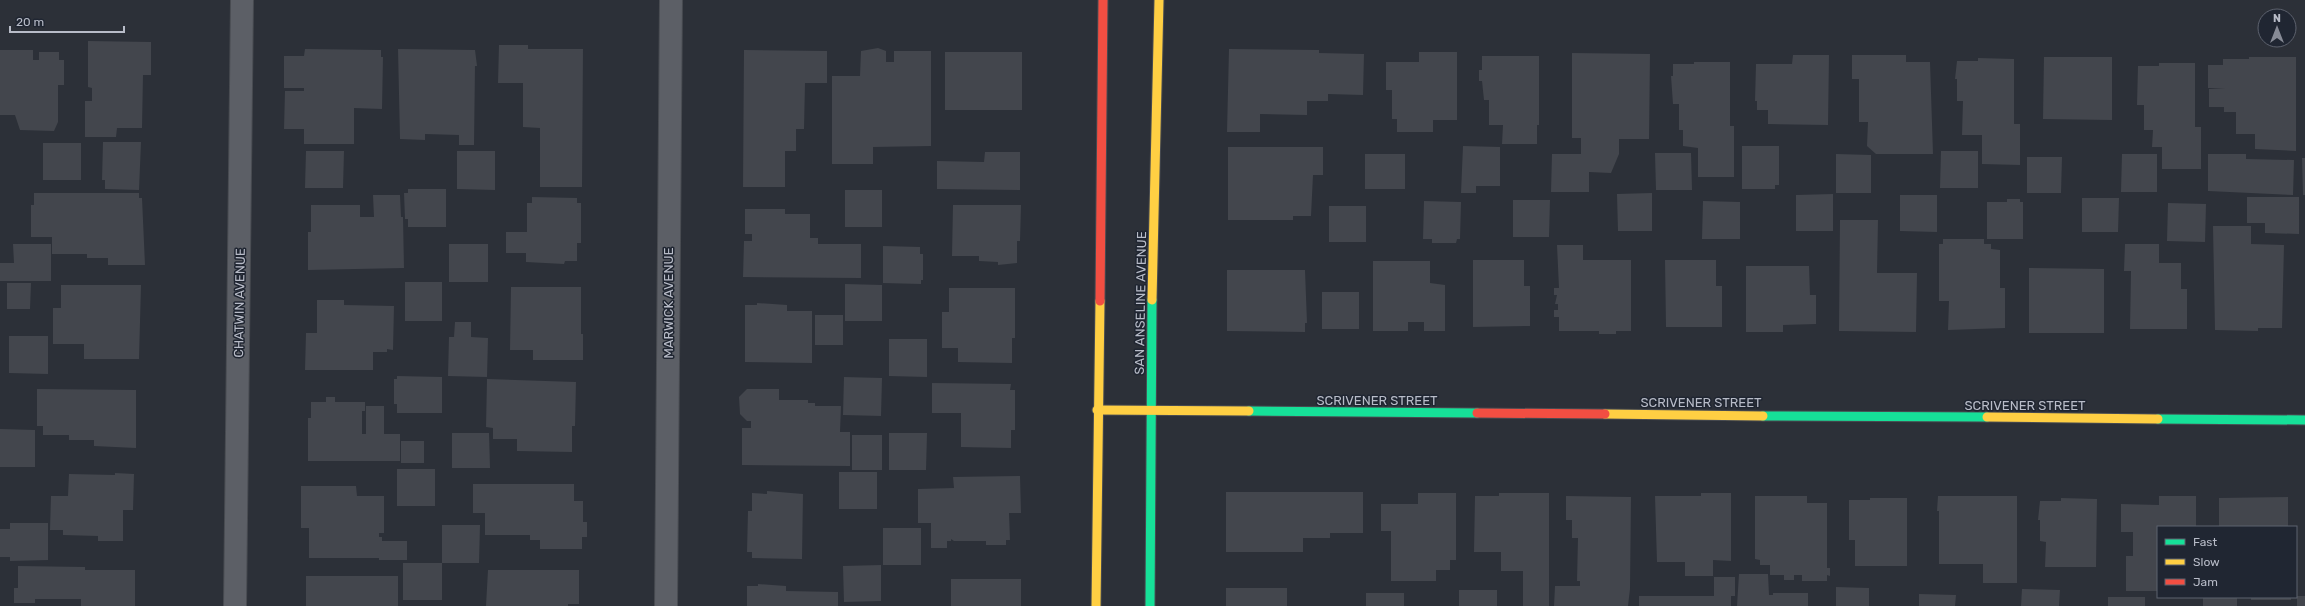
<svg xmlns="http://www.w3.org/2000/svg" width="2305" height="606" viewBox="0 0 2305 606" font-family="Rubik,sans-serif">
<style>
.building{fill:#43464d}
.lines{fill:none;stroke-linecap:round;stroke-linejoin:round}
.street-casing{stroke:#484b51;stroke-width:24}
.fast-casing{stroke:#484b51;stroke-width:11}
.slow-casing{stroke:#484b51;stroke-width:11}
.jam-casing{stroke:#484b51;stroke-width:11}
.street{stroke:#5c5f66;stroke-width:22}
.fast{stroke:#16e098;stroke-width:9}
.slow{stroke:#ffcf43;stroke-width:9}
.jam{stroke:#f24e42;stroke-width:9}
.labels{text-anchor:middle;stroke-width:3;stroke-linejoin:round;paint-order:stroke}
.street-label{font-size:13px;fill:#b8bcc8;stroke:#202632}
</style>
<rect width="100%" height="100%" fill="#2c3038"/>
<g class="building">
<polygon points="88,41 151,42 151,75 143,75 142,128 117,128 116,137 85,137 85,101 92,101 92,88 88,87"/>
<polygon points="499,45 528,45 528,49 583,49 582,187 540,187 540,128 523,127 523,83 498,83"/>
<polygon points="878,48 886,51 886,62 894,62 894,51 931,51 931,146 873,147 873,164 832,164 832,76 860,76 861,51"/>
<polygon points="305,49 381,50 381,57 383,57 382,109 354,108 354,144 304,144 304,129 284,129 285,91 304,91 304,88 284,88 284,56 304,56"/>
<polygon points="398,49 475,50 477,66 475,66 474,145 459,145 459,135 425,134 425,140 400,139"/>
<polygon points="1229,49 1319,50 1319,53 1364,54 1363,95 1328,94 1328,101 1307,101 1307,115 1260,114 1260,132 1227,132"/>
<polygon points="0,50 33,50 33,60 39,60 39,52 59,52 59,60 64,60 64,85 58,85 58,122 54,131 20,130 15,115 0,115"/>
<polygon points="744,50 827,51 827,83 805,83 804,129 796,129 796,151 785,151 785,187 743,187"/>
<rect x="945" y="52" width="77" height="58"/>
<polygon points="1419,52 1457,52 1457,120 1433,120 1433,132 1397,132 1397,119 1392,119 1392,90 1386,90 1386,62 1419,62"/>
<polygon points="1572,53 1650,54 1649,139 1619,139 1619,154 1611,173 1589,172 1589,192 1551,192 1552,154 1581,154 1581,138 1572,138"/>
<polygon points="1793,55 1829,55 1828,125 1768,124 1768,110 1757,110 1757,101 1755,101 1756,64 1792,64"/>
<polygon points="1852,55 1906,55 1906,62 1930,62 1933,154 1876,154 1867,146 1868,122 1859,122 1859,79 1852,79"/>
<polygon points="1482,56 1539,56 1539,125 1537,125 1537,144 1502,144 1503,125 1489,125 1489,100 1484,100 1482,81 1479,81 1479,70 1482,70"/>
<polygon points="2044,57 2112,57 2112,120 2043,119"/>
<polygon points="2249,57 2296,57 2296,151 2255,149 2255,134 2236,134 2236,112 2224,112 2224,107 2209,107 2209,89 2225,88 2208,88 2208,65 2223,65 2223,59 2249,59"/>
<polygon points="1978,58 2014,59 2014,124 2020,124 2020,165 1982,164 1982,135 1962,135 1963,101 1957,101 1957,79 1955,79 1957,61 1978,61"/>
<polygon points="1694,62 1730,62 1730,126 1734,126 1734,177 1698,177 1698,148 1683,146 1683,130 1679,130 1679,104 1673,104 1671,76 1673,76 1673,64 1694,64"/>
<polygon points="2159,63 2195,63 2195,127 2201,127 2201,169 2162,169 2162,147 2152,147 2153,130 2144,130 2144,105 2137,105 2138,66 2159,66"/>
<polygon points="103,142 141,142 139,190 105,189 105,180 102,180"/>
<rect x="43" y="143" width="38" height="37"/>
<polygon points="1463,146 1500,147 1500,186 1476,186 1476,193 1461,193"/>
<polygon points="1742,146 1779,146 1779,185 1775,185 1775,189 1742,189"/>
<polygon points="1228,147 1323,147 1323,175 1313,175 1311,216 1293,216 1293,220 1228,220"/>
<polygon points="306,151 344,151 343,188 305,188"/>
<polygon points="457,151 495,151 495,190 457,189"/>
<polygon points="1941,151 1978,151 1978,188 1940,188"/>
<polygon points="985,152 1020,152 1020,190 937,189 937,161 984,162"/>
<polygon points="1655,153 1691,153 1692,190 1656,190"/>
<rect x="1365" y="154" width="40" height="35"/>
<polygon points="1836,154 1871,155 1871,193 1836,193"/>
<polygon points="2122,154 2157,154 2157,192 2121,192"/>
<polygon points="2208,154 2246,154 2246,159 2294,160 2293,195 2208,191"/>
<polygon points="2027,157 2062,157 2061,193 2027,193"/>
<polygon points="2302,158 2305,158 2305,195 2303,195"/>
<polygon points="408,189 446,189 446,227 408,227 408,219 405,219 404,193 408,193"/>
<rect x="845" y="190" width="37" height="37"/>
<polygon points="34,193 139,193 139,198 142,198 145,265 108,265 108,258 87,258 87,254 52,254 52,237 31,237 31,205 34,205"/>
<polygon points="1652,193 1652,231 1618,231 1617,194"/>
<polygon points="1833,194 1833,231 1796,231 1796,195"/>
<polygon points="373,195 400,195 401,217 403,217 404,268 308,270 308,232 311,232 311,205 360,205 360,217 374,217"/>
<polygon points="1900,195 1937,195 1937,232 1900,231"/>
<polygon points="532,197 577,198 577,203 581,203 581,243 577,243 577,261 565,261 564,264 526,262 526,253 506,253 506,232 527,232 527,203 532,203"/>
<polygon points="2247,197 2299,197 2299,234 2265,233 2265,223 2247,223"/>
<polygon points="2082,198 2119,198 2118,232 2082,232"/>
<polygon points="2007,199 2020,199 2020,202 2023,202 2023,239 1987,239 1987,202 2007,202"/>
<polygon points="1513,200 1550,200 1549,237 1513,237"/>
<polygon points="1424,201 1461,202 1460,239 1457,239 1456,243 1432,243 1432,239 1423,239"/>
<polygon points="1703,201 1740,202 1740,239 1702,239"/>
<polygon points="2168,203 2206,204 2205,242 2167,241"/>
<polygon points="953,205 1021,205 1020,241 1017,241 1017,263 998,265 998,262 979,261 979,256 952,256"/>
<rect x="1329" y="206" width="37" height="36"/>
<polygon points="745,209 785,209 785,214 810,214 810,238 818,238 818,244 861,244 861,278 743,277 744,241 752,241 752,234 745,234"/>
<polygon points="1840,220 1878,220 1877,273 1917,273 1916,332 1839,331"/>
<polygon points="2213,226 2251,226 2251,244 2284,245 2282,328 2258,328 2258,331 2215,330"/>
<polygon points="1943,239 1984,239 1984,244 1991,244 1991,249 2000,250 2000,288 2005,288 2005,328 1948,330 1949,301 1939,301 1939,244 1943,244"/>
<polygon points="13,244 51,244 51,281 0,281 0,263 14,263"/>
<rect x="449" y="244" width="39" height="38"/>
<polygon points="2125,244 2159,244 2159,263 2181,263 2181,289 2187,289 2187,329 2130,329 2131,271 2124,271"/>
<polygon points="1557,245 1583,245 1583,260 1631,260 1631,331 1616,331 1616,334 1599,334 1599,331 1559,331 1559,317 1554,317 1554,310 1558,310 1558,304 1555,304 1557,295 1554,295 1554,288 1559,288"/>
<polygon points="883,246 920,247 920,254 923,254 923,280 921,280 921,284 883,283"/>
<polygon points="1473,260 1524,260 1524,286 1530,286 1530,326 1473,327"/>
<polygon points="1665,260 1716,260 1716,286 1722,286 1722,327 1666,327"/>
<polygon points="1373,261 1430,261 1430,283 1445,285 1445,331 1424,331 1424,322 1408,322 1408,331 1373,331"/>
<polygon points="1746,266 1809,266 1810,295 1816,295 1816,324 1783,325 1783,332 1746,332"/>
<polygon points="2029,268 2104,269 2104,333 2029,333"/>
<polygon points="1227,270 1305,270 1307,323 1305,323 1305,332 1227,331"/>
<rect x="405" y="282" width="37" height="39"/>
<polygon points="7,283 31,283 30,309 7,309"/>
<polygon points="845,284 882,285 882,321 845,321"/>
<polygon points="61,285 141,285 139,359 84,359 84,344 53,344 53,308 61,308"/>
<polygon points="511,287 581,287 581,334 583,334 583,360 533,360 533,350 510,350"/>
<polygon points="949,288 1015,288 1015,338 1012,338 1012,363 958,362 958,348 942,348 942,312 949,312"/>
<rect x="1322" y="292" width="37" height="37"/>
<polygon points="317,300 344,300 344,305 394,306 393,350 387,349 387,352 373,352 373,370 305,370 306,333 317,333"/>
<polygon points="757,303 787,305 787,311 812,311 812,363 745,362 745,305 757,305"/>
<rect x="815" y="315" width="28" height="30"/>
<polygon points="455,322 471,322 471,337 488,338 487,377 448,376 449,337 454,337"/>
<polygon points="9,336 48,336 48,374 9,373"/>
<polygon points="889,339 927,339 927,377 889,376"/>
<polygon points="397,376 442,377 442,413 397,413 397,404 394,404 394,379 397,379"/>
<polygon points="844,377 882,378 881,416 843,415"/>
<polygon points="487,379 576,382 575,426 572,426 572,452 517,451 517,439 493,439 493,428 486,427"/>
<polygon points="932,383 1011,384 1010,390 1015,390 1015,430 1011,430 1011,448 961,447 961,413 932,413"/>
<polygon points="37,389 136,390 136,448 94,446 94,440 69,440 69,435 43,435 43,426 37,426"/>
<polygon points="747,389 779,389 779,400 808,400 808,403 815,403 815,406 841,406 840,432 850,432 850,466 742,465 742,428 751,428 751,421 747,421 740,414 739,397"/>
<polygon points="326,397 335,397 335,402 365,402 365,411 362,411 362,434 366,434 366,406 384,406 384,434 400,434 400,461 308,461 308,418 311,418 311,402 326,402"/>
<polygon points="0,429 35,430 35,467 0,467"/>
<polygon points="452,433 489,433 490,468 452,468"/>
<polygon points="889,433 927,433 926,470 889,470"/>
<rect x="852" y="435" width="30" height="35"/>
<rect x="401" y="441" width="23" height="22"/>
<rect x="397" y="469" width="38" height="37"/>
<rect x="839" y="472" width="38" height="37"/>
<polygon points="115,473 134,474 133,510 123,510 123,541 98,541 98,536 63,535 63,530 50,530 51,496 68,496 69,474 115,475"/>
<polygon points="1020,476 1021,513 1009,513 1010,540 1006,540 1006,545 986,545 986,541 954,541 951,539 951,541 947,541 947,548 931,548 931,523 918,523 918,489 954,488 953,477"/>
<polygon points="473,484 574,484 574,501 583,501 583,522 587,522 587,537 582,537 582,549 540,549 540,540 530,540 530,535 485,535 485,513 473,513"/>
<polygon points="301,486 356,486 357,496 384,496 384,533 379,533 379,537 382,537 382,541 407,541 407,560 379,560 379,558 309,558 309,528 301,528"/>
<polygon points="767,491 803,494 802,559 752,558 752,552 747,552 748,511 752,511 752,493 767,494"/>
<polygon points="1226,492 1363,492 1363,533 1330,533 1330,538 1303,538 1303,552 1226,552"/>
<polygon points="1418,493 1456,493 1456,560 1450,560 1450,570 1436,570 1436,581 1391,581 1391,531 1381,531 1381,504 1418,504"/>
<polygon points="1499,493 1549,493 1549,606 1523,606 1523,571 1501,571 1501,552 1474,552 1475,496 1499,496"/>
<polygon points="1701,493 1731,493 1731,561 1713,560 1713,576 1685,576 1685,562 1657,562 1655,496 1701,496"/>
<polygon points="1566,496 1631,497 1630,589 1628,606 1554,606 1555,586 1580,586 1580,581 1577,581 1578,538 1572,538 1572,520 1566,520"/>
<polygon points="1755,496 1807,496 1807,503 1827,503 1827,568 1830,568 1830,576 1827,575 1827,581 1802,581 1802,575 1794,575 1794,580 1784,580 1784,575 1770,575 1770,565 1760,565 1760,560 1755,559"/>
<polygon points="1938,496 2017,496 2017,583 1983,583 1983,564 1939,564 1939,511 1937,511"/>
<polygon points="2159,496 2196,496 2196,527 2158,527 2158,591 2126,591 2126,556 2133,556 2133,532 2121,532 2121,504 2159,505"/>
<polygon points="2288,497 2288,527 2219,527 2219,498"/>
<polygon points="1870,498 1907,498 1907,566 1855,566 1855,540 1849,540 1849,500 1870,500"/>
<polygon points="2061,498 2097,499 2096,567 2045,567 2046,542 2040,541 2040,520 2038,520 2040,501 2061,501"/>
<polygon points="10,523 48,523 48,560 10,561 10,557 0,557 0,529 10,529"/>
<polygon points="442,525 480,525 479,563 442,563"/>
<rect x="883" y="528" width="38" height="37"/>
<rect x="403" y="563" width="39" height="37"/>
<polygon points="881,565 881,601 844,602 843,566"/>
<polygon points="18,566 85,567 85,570 135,570 135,606 81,606 81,599 35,599 35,603 14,603 14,588 18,588"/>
<polygon points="488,570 579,570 579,604 568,604 568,606 486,606"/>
<polygon points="1739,574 1768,574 1769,595 1773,595 1773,593 1808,593 1808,606 1737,606"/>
<rect x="306" y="576" width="92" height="30"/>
<polygon points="1714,577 1735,577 1735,596 1731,596 1731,606 1639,606 1639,596 1714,596"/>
<rect x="951" y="579" width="70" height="27"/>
<polygon points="758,584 786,586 786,591 838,592 838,606 747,606 747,586 758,586"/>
<polygon points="1836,587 1869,588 1869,606 1836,606"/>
<rect x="1226" y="588" width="61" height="18"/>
<polygon points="2022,589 2060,590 2059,606 2021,606"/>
<rect x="1459" y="590" width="38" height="16"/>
<rect x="1366" y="593" width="38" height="13"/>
<polygon points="1919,594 1956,595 1955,606 1919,606"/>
<rect x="2297" y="596" width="8" height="10"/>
<rect x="2108" y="597" width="37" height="9"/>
<rect x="2203" y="597" width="34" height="9"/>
<rect x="2251" y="597" width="40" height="3"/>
</g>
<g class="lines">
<g class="street-casing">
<g id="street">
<polyline points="235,606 242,0"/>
<polyline points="666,606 671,0"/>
</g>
</g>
<g class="fast-casing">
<g id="fast">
<polyline points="1249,411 1477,413"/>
<polyline points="1763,416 1987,417"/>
<polyline points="2158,419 2305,420"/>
<polyline points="1150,606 1152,300"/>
</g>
</g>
<g class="slow-casing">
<g id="slow">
<polyline points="1152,300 1159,0"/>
<polyline points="1097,410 1249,411"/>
<polyline points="1605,414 1763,416"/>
<polyline points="1987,417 2158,419"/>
<polyline points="1096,606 1100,301"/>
</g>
</g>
<g class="jam-casing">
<g id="jam">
<polyline points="1100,301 1103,0"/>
<polyline points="1477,413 1605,414"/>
</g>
</g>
<use href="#street" class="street"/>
<use href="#fast" class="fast"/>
<use href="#slow" class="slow"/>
<use href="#jam" class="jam"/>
</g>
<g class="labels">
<g class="street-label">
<text transform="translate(239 303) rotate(-89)" y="5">CHATWIN AVENUE</text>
<text transform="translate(668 303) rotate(-90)" y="5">MARWICK AVENUE</text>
<text transform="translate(1140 303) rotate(-89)" y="5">SAN ANSELINE AVENUE</text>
<text x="1377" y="405">SCRIVENER STREET</text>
<text x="1701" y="407">SCRIVENER STREET</text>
<text x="2025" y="410">SCRIVENER STREET</text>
</g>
</g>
<rect x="2157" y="526" width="140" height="72" fill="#202632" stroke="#5d626e"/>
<rect x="2165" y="539" width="20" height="6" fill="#16e098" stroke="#5d626e"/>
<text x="2193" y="546" font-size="12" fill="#b8bcc8">Fast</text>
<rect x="2165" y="559" width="20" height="6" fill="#ffcf43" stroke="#5d626e"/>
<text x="2193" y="566" font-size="12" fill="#b8bcc8">Slow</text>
<rect x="2165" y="579" width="20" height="6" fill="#f24e42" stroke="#5d626e"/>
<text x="2193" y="586" font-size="12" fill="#b8bcc8">Jam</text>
<g transform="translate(2277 28)"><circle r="19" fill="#202632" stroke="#5d626e"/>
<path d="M0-3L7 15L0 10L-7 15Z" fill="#878b96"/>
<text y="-6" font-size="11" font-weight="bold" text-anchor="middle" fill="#b8bcc8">N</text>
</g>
<path d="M10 26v6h114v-6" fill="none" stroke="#b8bcc8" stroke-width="2"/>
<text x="16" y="26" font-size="12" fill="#b8bcc8" stroke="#202632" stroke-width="3" paint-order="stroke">20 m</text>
</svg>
